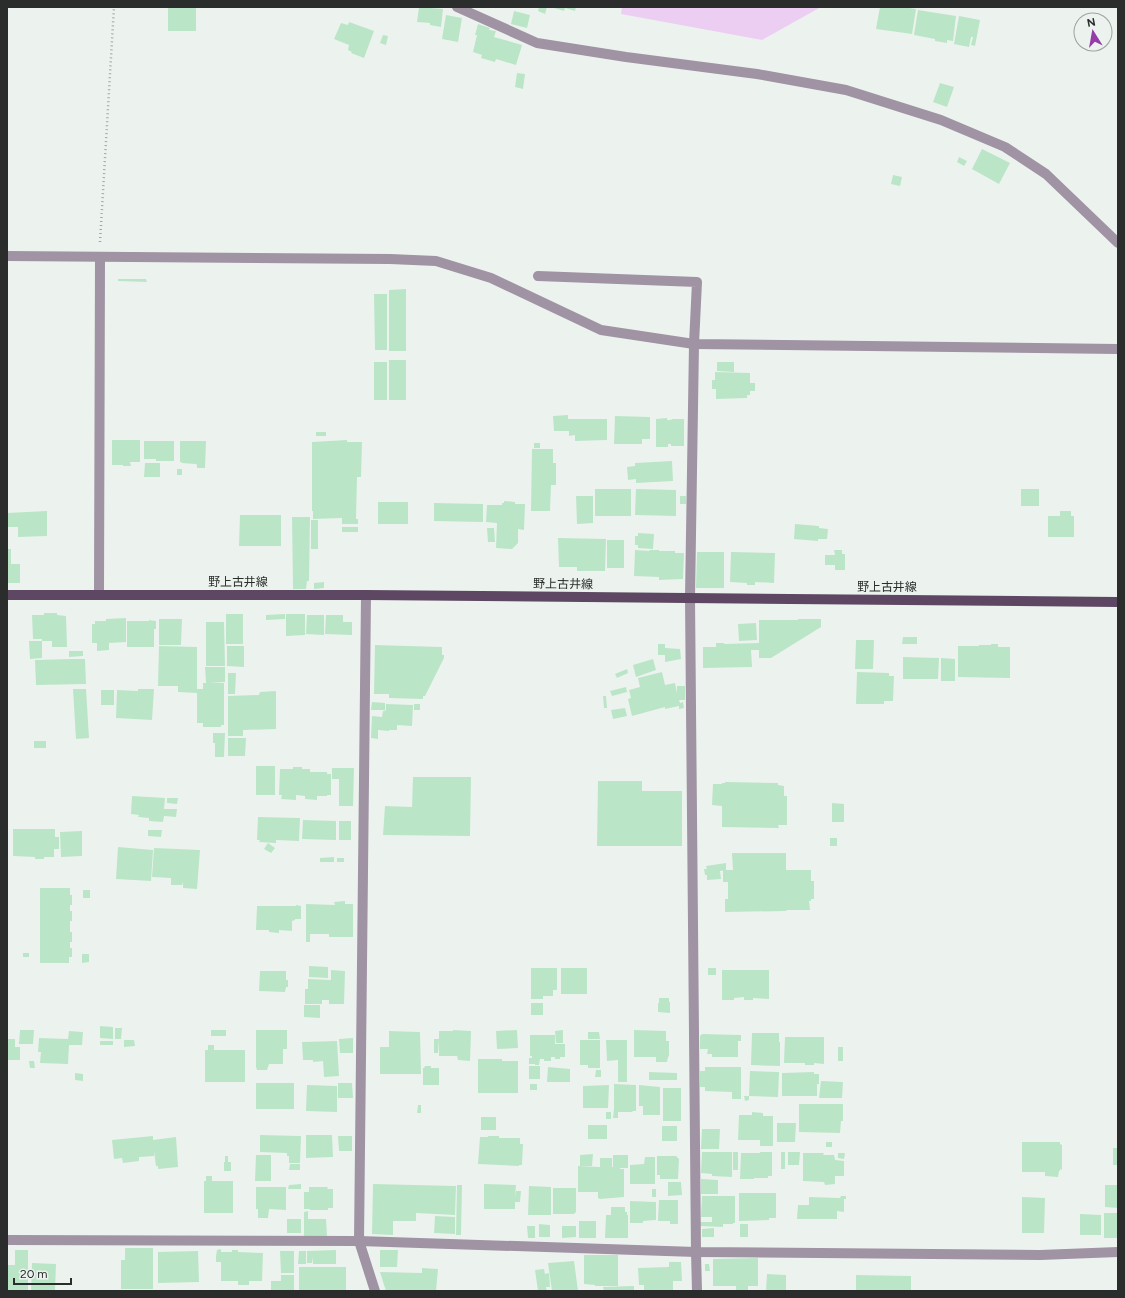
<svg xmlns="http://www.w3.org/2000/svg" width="1125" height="1298" viewBox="0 0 1125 1298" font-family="Figtree,'Noto Sans JP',sans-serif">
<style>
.green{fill:#edcef3}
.building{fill:#bbe5c7}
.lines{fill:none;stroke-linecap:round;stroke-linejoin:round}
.path{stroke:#a1a7a3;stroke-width:2.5;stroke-dasharray:1 3;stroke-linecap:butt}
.minor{stroke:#a093a3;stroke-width:10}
.major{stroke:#5d4762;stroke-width:10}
.labels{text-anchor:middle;stroke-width:4;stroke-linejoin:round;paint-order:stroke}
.street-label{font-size:12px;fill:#2a2d2b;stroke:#ecf3ee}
</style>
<rect width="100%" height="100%" fill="#ecf3ee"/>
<polygon class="green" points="622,7 821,7 762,40 621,14"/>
<g class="building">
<rect x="168" y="7" width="28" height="24"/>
<polygon points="419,7 443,9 441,27 430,25 430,23 417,22"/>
<polygon points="539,7 547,7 545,14 538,11"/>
<polygon points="551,7 576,7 575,11 565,8 564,11"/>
<polygon points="880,7 902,7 916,9 912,34 876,29"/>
<polygon points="918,10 956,16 953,41 947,40 947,43 935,41 935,39 914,35"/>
<polygon points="514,11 530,15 527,28 511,24"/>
<polygon points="446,15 462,18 458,42 442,39"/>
<polygon points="959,16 980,20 975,46 971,45 973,37 971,37 969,47 954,44"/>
<polygon points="349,22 374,31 364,58 351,53 352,52 348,50 349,45 334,39 341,23 348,25"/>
<polygon points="478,24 490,28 489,30 496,31 494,37 522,45 516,65 496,59 495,62 481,58 482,55 473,52 477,35 475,35"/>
<polygon points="383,35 388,36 386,45 380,43"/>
<polygon points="517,73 525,74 523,89 515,87"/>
<polygon points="940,83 954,87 947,107 933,102"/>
<polygon points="982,149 1010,163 999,184 972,169"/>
<polygon points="959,157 967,161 964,166 957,162"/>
<polygon points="893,175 902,177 900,186 891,184"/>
<polygon points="118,279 146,279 147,282 118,281"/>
<polygon points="406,289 406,351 389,351 389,290"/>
<polygon points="374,294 387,294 387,350 375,350"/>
<rect x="389" y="360" width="17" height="40"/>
<rect x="374" y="362" width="13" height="38"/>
<polygon points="717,362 734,362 734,372 717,371"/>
<polygon points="715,372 750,373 750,383 755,383 755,391 750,391 750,395 747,395 747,398 716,399 716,389 712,389 712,380 715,380"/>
<polygon points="568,415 568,419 607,419 607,440 575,441 575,435 569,436 569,431 554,431 553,416"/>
<polygon points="615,416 650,417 650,439 642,439 642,444 614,444"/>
<polygon points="667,418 667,420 671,420 672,419 684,419 684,446 671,446 671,444 668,444 668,447 656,447 656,419"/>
<rect x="316" y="432" width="10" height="4"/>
<polygon points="112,440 140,440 140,462 130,462 131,466 123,466 123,465 112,465"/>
<polygon points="347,440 347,442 362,442 361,477 357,477 356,519 358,519 358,524 342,524 342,518 313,519 313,511 312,511 312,442"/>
<polygon points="144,441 174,441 174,461 156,461 156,459 144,459"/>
<polygon points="180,441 206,441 205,468 197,468 197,465 196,464 181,463 182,462 180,462"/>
<rect x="534" y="443" width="6" height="5"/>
<polygon points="532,449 553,449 553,463 556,463 556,485 551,485 550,511 531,511"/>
<polygon points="672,461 673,481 636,483 636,479 628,480 627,467 635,466 635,463"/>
<polygon points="145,463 160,463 160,477 144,477"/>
<rect x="177" y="469" width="5" height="6"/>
<rect x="595" y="489" width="36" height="27"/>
<polygon points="636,489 676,490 676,516 635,515"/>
<rect x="1021" y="489" width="18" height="17"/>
<polygon points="576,496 593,496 593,523 577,524"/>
<rect x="680" y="496" width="6" height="8"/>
<polygon points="504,501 515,502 515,504 525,504 524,530 518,529 518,543 512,549 496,548 497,523 486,522 487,505 502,505 502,503 504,503"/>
<rect x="378" y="502" width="30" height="22"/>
<polygon points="434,503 483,504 483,522 434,521"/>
<polygon points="47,511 47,536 18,537 18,527 7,527 7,513"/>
<polygon points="1060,511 1071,511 1071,516 1074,516 1074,537 1048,537 1048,516 1060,516"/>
<polygon points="240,515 281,515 281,546 239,546"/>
<polygon points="292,517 310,517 309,581 307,581 306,589 293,589"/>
<rect x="311" y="520" width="7" height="29"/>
<polygon points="795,524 819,526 819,528 828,529 827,539 818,539 818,541 794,539"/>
<rect x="342" y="527" width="16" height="5"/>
<polygon points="487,528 494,528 495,542 488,542"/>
<polygon points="638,533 654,534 653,549 638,548 638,545 635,545 635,536 638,536"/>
<polygon points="558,538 606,539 605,571 577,571 577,567 559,567"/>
<rect x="607" y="540" width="17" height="28"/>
<polygon points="7,549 11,549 11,564 20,564 20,583 7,583"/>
<polygon points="635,550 650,551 649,550 659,550 659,551 675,551 675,553 684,553 683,579 659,580 659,577 634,576"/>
<polygon points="834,550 842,550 842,554 845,554 845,570 835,570 835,565 825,565 825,555 835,555"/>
<polygon points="697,552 724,552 724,588 696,588"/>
<polygon points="731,552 775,553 774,583 755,582 755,585 747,585 747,583 730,582"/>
<polygon points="324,582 324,588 314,589 314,583"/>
<polygon points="44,613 57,613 57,615 66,616 67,647 52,647 52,641 42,641 42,639 33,639 32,615 44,615"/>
<rect x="226" y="614" width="17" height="30"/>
<polygon points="285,614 285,619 266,620 266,615"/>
<polygon points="286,614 305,614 305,635 286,636"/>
<polygon points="307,615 324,615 324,635 306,634"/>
<polygon points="326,615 343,615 343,622 352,622 352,635 325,634"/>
<polygon points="126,618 126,642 109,643 109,650 97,651 97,643 92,643 92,624 95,624 95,621 106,621 106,619"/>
<polygon points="159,619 182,619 181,645 159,645"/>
<polygon points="798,619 821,619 821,627 771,658 759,658 759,650 751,650 752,667 703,668 703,647 716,647 716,643 724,643 724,644 759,643 759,620 798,620"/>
<polygon points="149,620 156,621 156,629 154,629 154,647 127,647 127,621 149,621"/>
<polygon points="206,622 224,622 225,666 206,666"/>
<polygon points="756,623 757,640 739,641 738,624"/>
<polygon points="903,637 917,637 917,644 902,644"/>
<polygon points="856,640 874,640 873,669 855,669"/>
<polygon points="29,641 42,641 42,658 30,659"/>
<polygon points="658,644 665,644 665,648 680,649 681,659 665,662 665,655 658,655"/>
<polygon points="991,644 998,644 998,647 1010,647 1010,678 958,677 958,646 979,646 979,645 991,645"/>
<polygon points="375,645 442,647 442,655 444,655 444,658 425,696 423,696 423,699 389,698 389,694 374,694"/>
<polygon points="159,646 197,647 197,689 203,689 203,683 206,683 205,667 225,667 225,682 210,682 224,683 224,725 221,725 221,727 203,727 203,723 197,723 197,693 178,692 178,686 158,686"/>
<polygon points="227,646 244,646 244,667 227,666"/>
<polygon points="69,651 83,651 83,656 69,657"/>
<polygon points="903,657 939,658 938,679 903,679"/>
<polygon points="941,658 955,659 955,681 941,681"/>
<polygon points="72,659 85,659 86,684 36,685 35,660"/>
<polygon points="653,659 656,670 636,677 633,665"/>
<polygon points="627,669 628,673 617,678 615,674"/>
<polygon points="662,672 665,685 675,683 677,693 677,686 685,686 685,700 679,700 680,703 683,702 684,708 679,709 679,706 665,709 665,707 632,716 628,699 631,698 629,690 640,687 638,678"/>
<polygon points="857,672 889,673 889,676 894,676 893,701 884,701 884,704 856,704"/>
<polygon points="228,673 236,673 235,694 228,694"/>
<polygon points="626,687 627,692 612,696 610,691"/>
<polygon points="73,689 86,689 89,738 76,739"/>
<polygon points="138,689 154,689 152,720 116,718 117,690 138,691"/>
<rect x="101" y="690" width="13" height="15"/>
<polygon points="276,691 276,729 243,730 243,736 228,736 228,696 259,695 260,692"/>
<polygon points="603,696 606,696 607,708 604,708"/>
<polygon points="372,702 385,703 385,710 371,710"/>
<polygon points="386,704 413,705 412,726 397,725 397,730 389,730 389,731 378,730 378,739 371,738 372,716 382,717 383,711 387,710 386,710"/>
<rect x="414" y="704" width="6" height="6"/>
<polygon points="625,708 627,716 613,719 611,710"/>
<polygon points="213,733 225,733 224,757 215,757 215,743 213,743"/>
<polygon points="228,738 246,738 245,756 228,756"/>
<rect x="34" y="741" width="12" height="7"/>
<rect x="256" y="766" width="19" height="29"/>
<polygon points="293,767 302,767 302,769 310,769 310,772 327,772 327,774 331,774 331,795 327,795 327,796 317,796 317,800 305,799 305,796 296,795 296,800 281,799 282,795 279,795 280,769 293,769"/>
<polygon points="332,768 354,768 353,806 339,806 339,779 332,779"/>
<polygon points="413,777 471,777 470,836 383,835 385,806 412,807"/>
<polygon points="598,781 642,781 642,791 682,791 682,846 597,846"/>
<polygon points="725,782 778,783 778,785 784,786 784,796 787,796 787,825 778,825 779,828 722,827 722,806 712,805 713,784 722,784 722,783 725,783"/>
<polygon points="132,796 165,798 164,809 177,809 176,817 164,816 163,822 149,821 149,818 138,817 139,815 131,814"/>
<polygon points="167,798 178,798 177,804 167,803"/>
<polygon points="832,803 844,804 844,822 832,822"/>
<polygon points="258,817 300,818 299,841 276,840 276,843 259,842 260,840 257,840"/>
<polygon points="303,820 336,821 336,840 302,839"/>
<rect x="339" y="821" width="12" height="19"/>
<polygon points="13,829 55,829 55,837 59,837 59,849 54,849 54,857 44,857 44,859 35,859 35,857 13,856"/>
<polygon points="148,830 162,830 161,837 148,836"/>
<polygon points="82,831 82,856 61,857 60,832"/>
<rect x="830" y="838" width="7" height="8"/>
<polygon points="268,843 275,848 271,853 264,849"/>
<polygon points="118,847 153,850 151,881 116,879"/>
<polygon points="154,848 200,850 197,889 183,888 183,882 182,885 171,885 171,878 152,877"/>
<polygon points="732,853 786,853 786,870 811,870 811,881 814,881 814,899 811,899 811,901 809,901 810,910 787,910 786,911 725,912 725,899 728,899 728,882 723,882 723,870 733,870"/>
<polygon points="334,857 334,862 320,862 320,858"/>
<rect x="337" y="858" width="7" height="4"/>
<polygon points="726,863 726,870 720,871 721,879 707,880 707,875 705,875 704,869 707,869 706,866"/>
<polygon points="40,888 70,888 70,895 72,895 72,905 70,905 70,911 72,911 72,921 70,921 70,932 72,932 72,942 70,942 70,948 72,948 72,957 69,957 69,963 40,963"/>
<rect x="83" y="890" width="7" height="8"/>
<polygon points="345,901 345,904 353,904 353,937 329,937 329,934 310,934 310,942 306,942 306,904 335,905 334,902"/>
<polygon points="296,905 301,906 301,919 295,919 295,920 292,921 292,931 279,930 279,933 269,932 269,930 256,930 257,906 296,906"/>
<rect x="23" y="953" width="6" height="4"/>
<polygon points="82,954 89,954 89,962 82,963"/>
<polygon points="309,966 328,967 328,978 309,977"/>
<polygon points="531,968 557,968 557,990 553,990 553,996 543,996 543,999 531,999"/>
<rect x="561" y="968" width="26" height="26"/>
<rect x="708" y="968" width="8" height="7"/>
<polygon points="331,970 345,971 344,1004 329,1004 329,1000 322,1000 322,1004 305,1004 305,989 308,989 308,979 331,980"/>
<polygon points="722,970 769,970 769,999 753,998 753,1000 744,1000 744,997 734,998 734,1000 722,1000"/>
<polygon points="260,971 286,971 286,980 288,980 288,987 286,987 285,992 259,991"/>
<polygon points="659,998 669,998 669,1002 670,1002 670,1013 658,1012 658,1003 659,1003"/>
<rect x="531" y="1003" width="12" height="12"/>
<polygon points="304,1005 320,1005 320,1018 304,1017"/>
<polygon points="100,1026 113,1027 113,1039 100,1038"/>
<polygon points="115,1028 122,1028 121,1039 115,1039"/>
<polygon points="20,1030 34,1030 33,1044 19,1044"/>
<rect x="211" y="1030" width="15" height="6"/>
<polygon points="256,1030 287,1030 287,1049 283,1049 283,1064 269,1064 267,1070 257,1070 256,1067"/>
<polygon points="453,1030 471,1031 470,1061 458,1060 457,1056 439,1056 439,1031 453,1031"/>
<polygon points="517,1030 518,1048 497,1049 496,1031"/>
<polygon points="563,1030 563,1043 556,1043 555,1031"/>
<polygon points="634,1030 666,1031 666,1041 669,1041 669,1056 668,1057 667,1062 656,1062 656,1057 634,1057"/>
<polygon points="69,1031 83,1032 82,1045 69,1045 68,1064 40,1063 41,1052 38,1052 39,1038 68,1039"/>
<polygon points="389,1031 420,1032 421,1074 380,1074 380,1047 389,1047"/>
<polygon points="588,1032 599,1032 600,1039 588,1039"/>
<polygon points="752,1033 779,1033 779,1042 780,1042 780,1066 751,1065"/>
<polygon points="702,1034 741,1035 741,1041 738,1041 738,1057 712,1057 712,1054 707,1054 708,1049 700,1049 700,1036"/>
<polygon points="530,1035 555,1035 555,1044 565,1044 565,1057 560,1057 560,1059 555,1059 555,1057 551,1057 551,1061 544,1061 544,1059 540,1059 539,1065 535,1065 535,1057 535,1064 529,1064 529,1058 532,1058 532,1056 530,1056"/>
<polygon points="785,1037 824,1037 824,1064 814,1063 814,1065 805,1065 805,1063 784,1063"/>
<polygon points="353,1038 353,1053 340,1053 339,1039"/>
<polygon points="7,1039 15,1039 15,1047 20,1047 20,1060 7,1060"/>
<polygon points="434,1039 439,1039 438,1053 434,1053"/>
<polygon points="124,1040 134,1040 135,1046 124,1047"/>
<polygon points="580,1040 600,1040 600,1068 588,1068 588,1065 580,1065"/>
<polygon points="606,1040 627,1040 627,1082 618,1082 618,1060 607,1061"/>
<rect x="100" y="1041" width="13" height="4"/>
<polygon points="337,1041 339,1076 324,1077 323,1061 313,1062 313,1060 303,1060 302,1042"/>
<polygon points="208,1045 214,1045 214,1050 245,1050 245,1082 205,1082 205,1050 208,1050"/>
<rect x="838" y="1047" width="5" height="14"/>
<polygon points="478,1059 502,1059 502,1061 518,1061 518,1093 478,1093"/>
<polygon points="29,1061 34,1061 35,1068 30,1068"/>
<polygon points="425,1066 431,1066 431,1068 439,1068 439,1085 423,1085 423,1068 424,1068"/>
<rect x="529" y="1066" width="11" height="13"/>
<polygon points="548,1067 570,1069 570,1082 547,1082"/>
<polygon points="705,1067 741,1067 741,1099 732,1099 732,1092 705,1091 705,1087 700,1087 700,1071 705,1071"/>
<polygon points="596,1070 601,1070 601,1077 595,1077"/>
<polygon points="750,1071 779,1072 778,1097 749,1096 749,1100 745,1101 744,1096 749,1096"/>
<polygon points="649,1072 677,1073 677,1080 649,1080"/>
<polygon points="814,1072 814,1074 819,1074 819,1084 817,1084 817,1096 782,1096 782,1073"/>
<polygon points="75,1073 83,1074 83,1081 75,1080"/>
<polygon points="821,1081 843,1082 842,1098 819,1098"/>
<rect x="256" y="1083" width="38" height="26"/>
<polygon points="338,1083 352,1083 353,1098 338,1098"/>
<rect x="530" y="1084" width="7" height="6"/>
<polygon points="614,1084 636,1085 636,1111 633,1111 632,1112 618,1112 618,1118 613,1118 614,1109"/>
<polygon points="307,1085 337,1086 337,1112 306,1111"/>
<polygon points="609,1085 608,1108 583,1108 583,1086"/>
<polygon points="639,1085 660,1087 660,1115 643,1115 643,1106 639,1106"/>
<rect x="663" y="1088" width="18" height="33"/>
<polygon points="799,1104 843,1104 843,1121 841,1121 840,1133 799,1132"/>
<polygon points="418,1105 421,1105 421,1113 417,1113"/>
<rect x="606" y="1112" width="5" height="7"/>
<polygon points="752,1112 763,1113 763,1116 773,1116 773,1146 760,1146 760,1140 738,1140 739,1115 752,1115"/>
<rect x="481" y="1117" width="15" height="13"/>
<polygon points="777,1123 796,1123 795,1142 777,1142"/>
<rect x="588" y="1125" width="19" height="14"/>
<rect x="662" y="1126" width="15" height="15"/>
<polygon points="702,1129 720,1129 719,1149 701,1149"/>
<polygon points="260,1135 301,1136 300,1163 289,1163 289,1156 287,1156 287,1153 260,1152"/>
<polygon points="306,1135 332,1135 333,1157 306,1158"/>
<polygon points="153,1136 153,1140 176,1137 178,1167 158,1169 158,1166 156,1166 154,1151 154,1156 139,1157 139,1161 123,1163 122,1158 114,1159 112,1140"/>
<polygon points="338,1136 352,1136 352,1151 339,1151"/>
<polygon points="488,1136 499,1136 499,1138 520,1138 520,1144 523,1144 522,1165 519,1165 519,1166 478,1164 480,1137 488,1137"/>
<rect x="826" y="1142" width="6" height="5"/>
<polygon points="1022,1142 1060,1142 1060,1144 1062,1145 1062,1170 1060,1169 1060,1171 1059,1171 1058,1177 1045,1176 1045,1172 1022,1172"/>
<rect x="1113" y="1148" width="5" height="17"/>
<polygon points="702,1152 732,1152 732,1177 712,1176 712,1174 701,1173"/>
<rect x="733" y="1152" width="5" height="18"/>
<polygon points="760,1152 772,1152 772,1176 768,1176 768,1178 754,1178 754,1179 740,1179 741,1153 760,1153"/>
<rect x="781" y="1152" width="4" height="17"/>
<polygon points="788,1152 800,1152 799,1165 788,1165"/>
<polygon points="803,1153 824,1153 823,1155 834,1155 835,1160 844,1161 844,1176 835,1176 835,1184 825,1185 824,1182 803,1181"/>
<polygon points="838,1153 845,1153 844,1159 838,1158"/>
<polygon points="593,1154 592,1166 580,1166 580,1155"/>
<polygon points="256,1155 271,1155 271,1181 255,1181"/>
<polygon points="613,1155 628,1155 628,1168 620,1168 620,1169 624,1169 624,1197 600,1199 598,1198 598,1192 578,1192 578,1166 600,1167 600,1158 612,1158 612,1167 613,1167"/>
<polygon points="225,1156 228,1156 228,1162 231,1162 231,1171 224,1171 224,1162 225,1162"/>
<polygon points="657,1156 676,1156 679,1159 678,1179 660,1179 660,1175 657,1175"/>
<polygon points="645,1157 655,1157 655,1184 630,1184 630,1165 644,1164"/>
<polygon points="290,1164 300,1164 300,1170 289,1170"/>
<polygon points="206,1176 212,1176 212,1181 233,1181 233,1213 204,1213 204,1181 206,1181"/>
<polygon points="701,1179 718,1180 718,1194 701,1194"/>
<polygon points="668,1182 681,1182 682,1195 668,1196"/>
<polygon points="301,1184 301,1189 288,1189 289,1185"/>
<polygon points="373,1184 456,1186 455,1215 416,1213 416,1221 393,1221 393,1235 372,1234"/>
<polygon points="484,1184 516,1185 515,1198 516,1191 521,1191 520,1202 515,1202 515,1209 484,1209"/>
<polygon points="457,1185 462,1185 461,1235 456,1235"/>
<polygon points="1105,1185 1118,1185 1118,1208 1105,1207"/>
<polygon points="529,1186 551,1187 551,1215 528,1215"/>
<polygon points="256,1187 286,1187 286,1210 269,1209 268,1218 258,1218 258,1209 256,1209"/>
<polygon points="309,1187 328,1187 327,1189 333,1189 333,1208 328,1208 328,1210 310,1210 310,1209 304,1209 304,1192 309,1192"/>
<polygon points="553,1188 576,1188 576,1212 574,1214 553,1214"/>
<rect x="652" y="1189" width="4" height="8"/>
<polygon points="739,1193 776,1193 776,1218 769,1218 769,1220 739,1221"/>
<polygon points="702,1196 735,1196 735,1223 733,1223 733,1224 723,1224 723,1227 700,1226 700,1222 712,1222 712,1217 701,1217"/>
<polygon points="841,1196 846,1196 846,1199 844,1199 844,1212 837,1211 837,1219 797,1219 798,1205 809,1205 809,1197 840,1198"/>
<polygon points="1022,1197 1045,1198 1044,1233 1022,1233"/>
<polygon points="659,1200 678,1200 678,1224 670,1224 670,1221 658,1221"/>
<polygon points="630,1201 656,1202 656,1220 643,1221 643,1223 630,1223"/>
<polygon points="611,1207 625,1207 625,1212 627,1212 627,1215 628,1215 628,1238 605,1238 606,1215 611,1215"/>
<polygon points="308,1211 308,1219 326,1219 327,1236 304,1236 304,1212"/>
<rect x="1104" y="1213" width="14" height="25"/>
<polygon points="1080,1214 1101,1215 1101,1235 1080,1235"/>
<polygon points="435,1216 455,1217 455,1234 434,1233"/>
<rect x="287" y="1219" width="14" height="14"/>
<rect x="579" y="1221" width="17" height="17"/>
<polygon points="539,1224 550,1225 550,1237 539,1237"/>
<rect x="740" y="1224" width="8" height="13"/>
<polygon points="527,1226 535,1226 535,1238 528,1238"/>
<polygon points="562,1226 576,1226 576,1237 562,1238"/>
<polygon points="714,1228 714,1237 702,1237 702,1229"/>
<polygon points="125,1248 153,1248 153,1289 121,1289 121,1260 125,1260"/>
<polygon points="221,1249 221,1252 232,1252 232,1250 238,1250 238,1252 263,1253 262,1281 249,1281 249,1285 238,1285 238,1281 221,1281 221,1262 216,1262 216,1256 222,1256 216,1256 217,1250"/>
<polygon points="15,1250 28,1250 28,1291 7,1291 7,1265 15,1265"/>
<polygon points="336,1250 336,1264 313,1264 313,1257 312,1263 307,1263 307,1251"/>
<polygon points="380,1250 398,1250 397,1267 380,1267"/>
<polygon points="198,1251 199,1282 158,1283 158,1252"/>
<polygon points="280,1251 294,1251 294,1273 281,1273"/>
<polygon points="299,1251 306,1251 306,1264 298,1264"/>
<polygon points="584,1255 618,1255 618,1286 595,1286 595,1285 584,1284"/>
<polygon points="758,1258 758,1286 748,1286 748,1290 736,1290 736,1286 713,1286 713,1259"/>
<polygon points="574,1261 578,1291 552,1291 548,1263"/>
<polygon points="669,1262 681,1262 682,1281 673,1281 673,1291 644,1291 644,1285 639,1285 638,1268 669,1267"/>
<polygon points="32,1263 56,1264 55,1291 31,1291"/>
<polygon points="705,1264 709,1264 710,1271 705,1271"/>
<rect x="299" y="1267" width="47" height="24"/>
<polygon points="422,1268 438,1269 436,1291 386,1291 380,1272 422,1273"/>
<polygon points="544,1269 545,1274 549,1273 550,1287 546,1287 547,1291 538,1291 535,1270"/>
<polygon points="767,1274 786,1275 786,1291 766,1291"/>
<polygon points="281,1275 294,1275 294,1291 271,1291 271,1281 281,1281"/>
<polygon points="856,1275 911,1276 911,1291 856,1291"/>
<polygon points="634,1286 634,1291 604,1291 603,1287"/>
</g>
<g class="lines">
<polyline class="path" points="100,242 114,7"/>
<g class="minor">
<polyline points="457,7 537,43 626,57 757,74 846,90 941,120 1005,147 1046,174 1118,243"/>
<polyline points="7,256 390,259 436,261 491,278 601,330 694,344 1118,349"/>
<polyline points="538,276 697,282 694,344 690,598 696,1252 697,1291"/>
<polyline points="99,595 100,257"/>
<polyline points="366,595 359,1241 375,1291"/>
<polyline points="7,1240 359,1241 696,1252 1040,1255 1118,1252"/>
</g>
<polyline class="major" points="7,595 366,595 1118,602"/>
</g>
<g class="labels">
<g class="street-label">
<text x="238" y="586">野上古井線</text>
<text transform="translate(563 584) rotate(1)" y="4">野上古井線</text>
<text x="887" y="591">野上古井線</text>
</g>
</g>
<rect width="1125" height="1298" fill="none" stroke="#2a2d2b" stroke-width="16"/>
<g transform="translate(1093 32) rotate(349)"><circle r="19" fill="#ecf3ee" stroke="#9ea4a0"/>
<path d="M0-3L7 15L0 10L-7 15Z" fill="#963ca8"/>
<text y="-6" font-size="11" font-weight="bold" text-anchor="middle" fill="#2a2d2b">N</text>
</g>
<path d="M14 1278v6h57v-6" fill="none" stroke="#2a2d2b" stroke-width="2"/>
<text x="20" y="1278" font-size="12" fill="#2a2d2b" stroke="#ecf3ee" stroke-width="3" paint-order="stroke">20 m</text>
</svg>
